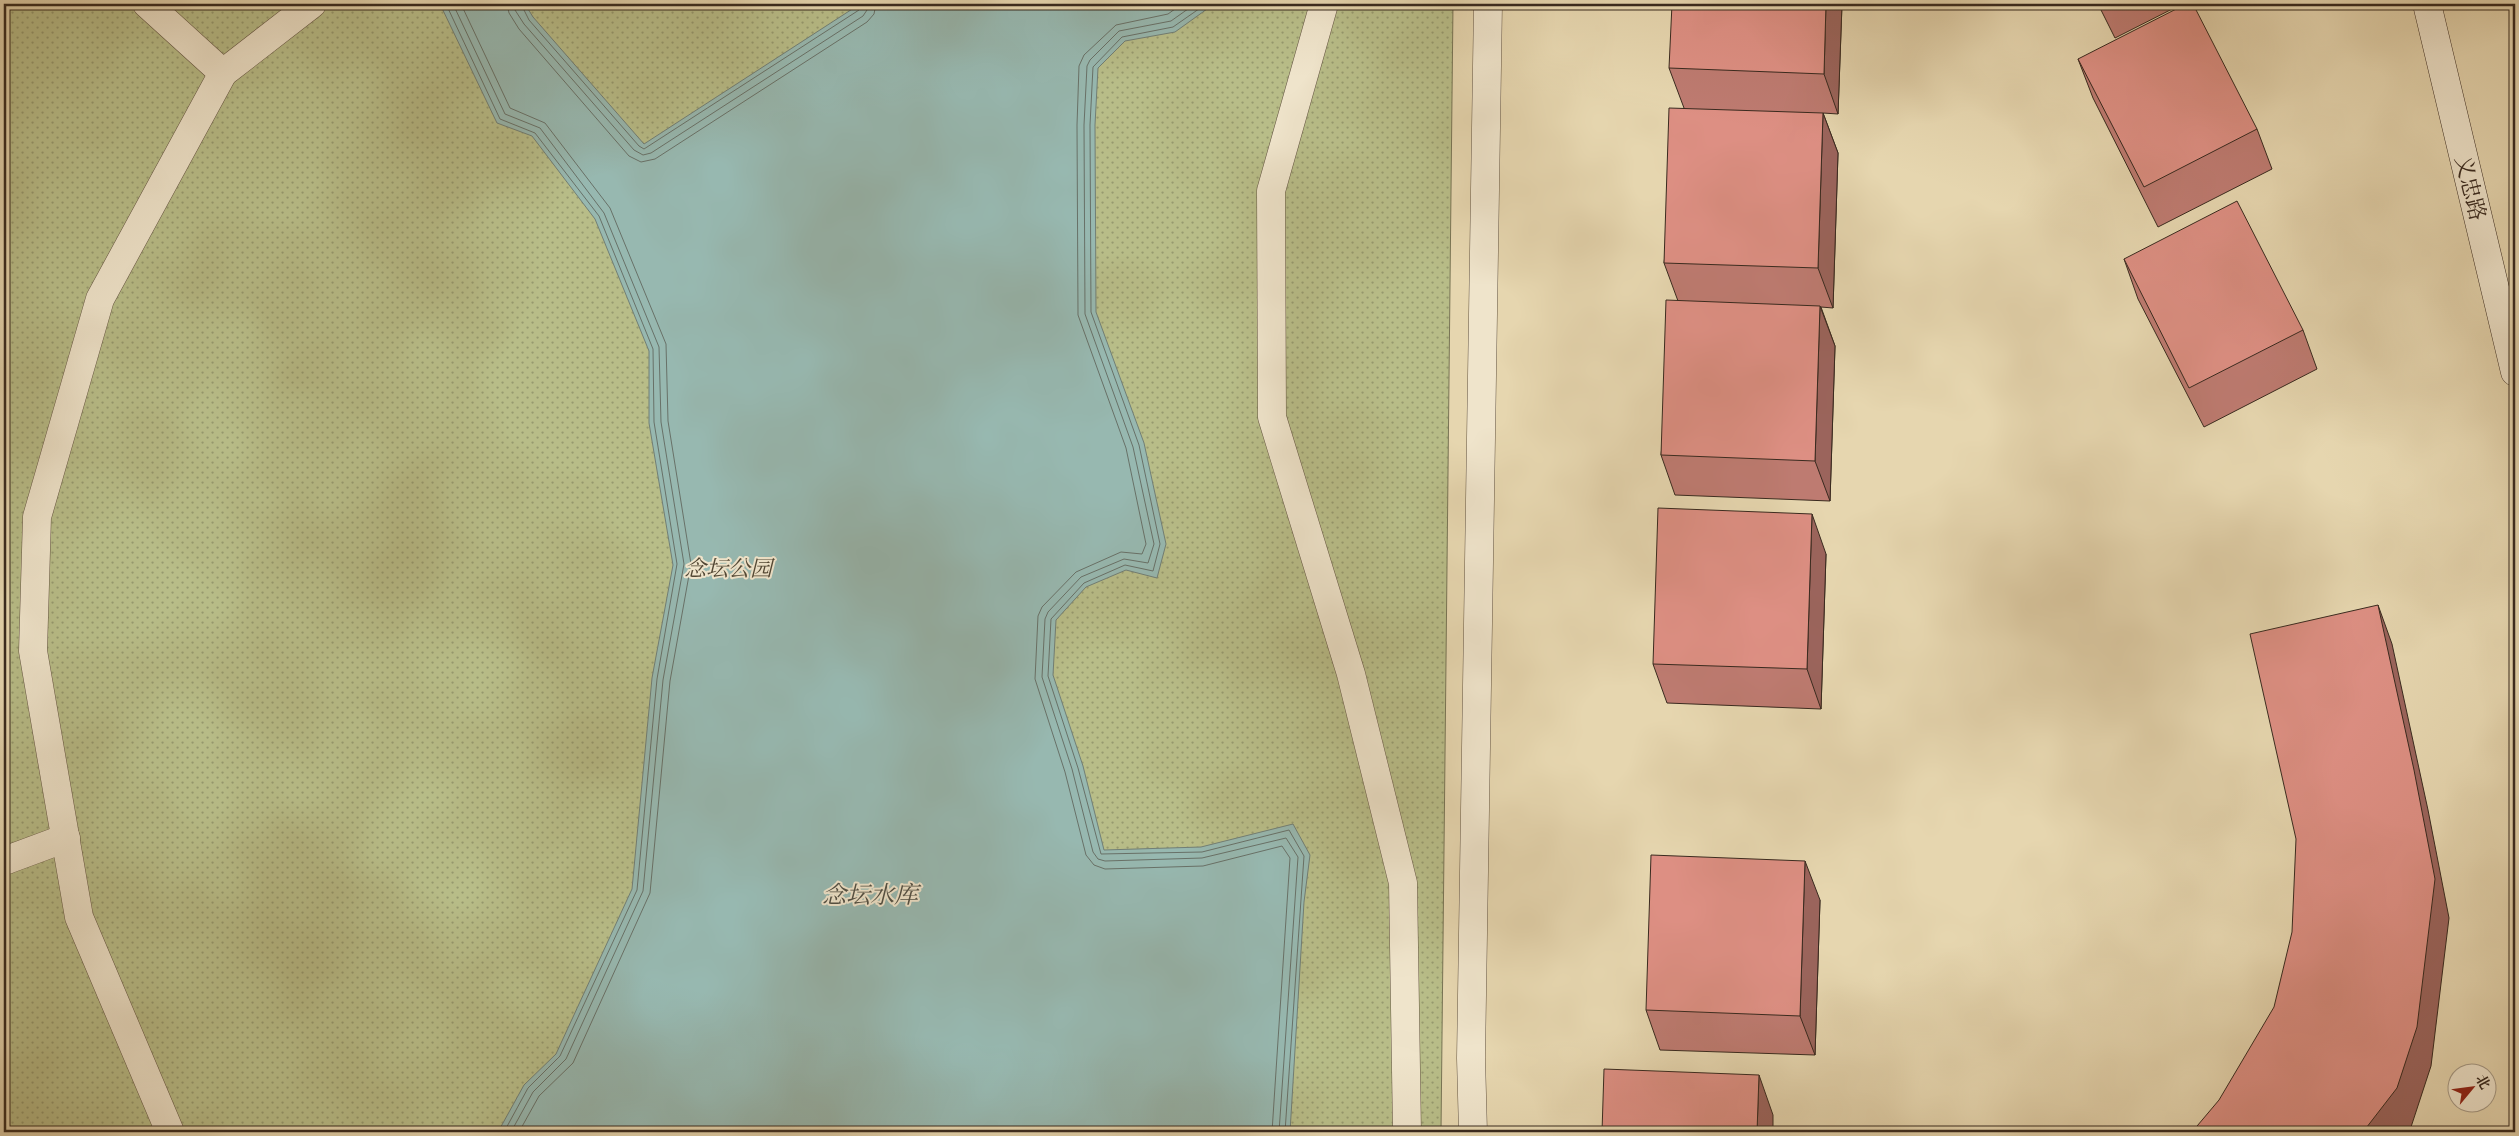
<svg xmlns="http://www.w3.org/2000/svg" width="2519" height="1136" viewBox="0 0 2519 1136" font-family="'EB Garamond','Noto Serif SC',serif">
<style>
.park{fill:url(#park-dots);stroke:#787454}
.water{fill:#97b8b0;stroke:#717f76}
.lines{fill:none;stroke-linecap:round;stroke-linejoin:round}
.shore{stroke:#687168;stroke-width:1}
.street-casing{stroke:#645543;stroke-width:29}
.secondary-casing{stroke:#392a1f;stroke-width:29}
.street{stroke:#efe4cb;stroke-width:28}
.secondary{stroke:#efe4cb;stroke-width:28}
.wall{fill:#be7b71;stroke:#392a1f}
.shaded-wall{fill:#9b645c;stroke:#392a1f}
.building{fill:#dd8f83;stroke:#392a1f}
.labels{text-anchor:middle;stroke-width:4;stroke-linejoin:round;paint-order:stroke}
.street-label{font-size:22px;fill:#392a1f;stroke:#efe4cb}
.park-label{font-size:22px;font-style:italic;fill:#524734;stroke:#efe4cb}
.water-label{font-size:24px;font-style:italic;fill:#504e43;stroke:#efe4cb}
</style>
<defs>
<pattern id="park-dots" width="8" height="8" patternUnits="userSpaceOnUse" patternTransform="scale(1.25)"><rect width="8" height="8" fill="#b8bd88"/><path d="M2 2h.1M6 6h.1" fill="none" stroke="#979a6f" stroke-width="1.8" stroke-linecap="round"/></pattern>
</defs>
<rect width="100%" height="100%" fill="#e6d6af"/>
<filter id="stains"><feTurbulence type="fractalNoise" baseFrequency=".004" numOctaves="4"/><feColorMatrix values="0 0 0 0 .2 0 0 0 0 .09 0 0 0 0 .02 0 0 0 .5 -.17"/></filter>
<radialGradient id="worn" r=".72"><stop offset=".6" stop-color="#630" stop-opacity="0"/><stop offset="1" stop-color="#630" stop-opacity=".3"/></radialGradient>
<polygon class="park" points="4,4 1453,4 1441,1132 4,1132"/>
<polygon class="water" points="440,4 525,4 533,17 644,144 860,4 1214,4 1175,32 1125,41 1098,68 1095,125 1096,312 1144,443 1166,544 1157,578 1126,570 1086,587 1056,620 1053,675 1083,766 1104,850 1201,847 1293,824 1310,855 1304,902 1290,1132 498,1132 524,1085 556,1054 632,889 652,678 673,565 649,423 649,351 595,219 532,136 497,123"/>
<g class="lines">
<g class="shore">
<polyline points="446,4 500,119 535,133 599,216 653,349 654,422 677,564 657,679 637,890 560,1056 528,1088 504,1132"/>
<polyline points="453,4 505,114 540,128 604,213 659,347 661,422 684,564 663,680 643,891 566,1059 533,1092 511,1132"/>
<polyline points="461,4 510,108 545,123 610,208 666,344 668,421 691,564 670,681 650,893 573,1063 539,1096 519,1132"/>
<polyline points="507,4 509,13 519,29 629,156 641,162 655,159 867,22 874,14 876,4"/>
<polyline points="514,4 515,10 524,24 634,150 643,155 651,153 863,16 867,10 869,4"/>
<polyline points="521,4 529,20 639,146 644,149 859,10 862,4"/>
<polyline points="1182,4 1168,14 1116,25 1084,55 1079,66 1077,125 1078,315 1126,448 1146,544 1142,554 1121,552 1076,572 1042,607 1038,616 1035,679 1065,772 1086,855 1094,865 1105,869 1203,866 1282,846 1290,858 1272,1132"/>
<polyline points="1195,4 1171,21 1119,31 1090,60 1087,66 1084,125 1085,314 1133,447 1154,544 1148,563 1124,559 1081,577 1048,612 1045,619 1042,677 1072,769 1093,852 1098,859 1105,861 1202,858 1286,838 1298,857 1279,1132"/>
<polyline points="1206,4 1173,27 1122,37 1093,67 1090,125 1091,312 1139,445 1160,544 1153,571 1125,565 1084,583 1051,619 1048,676 1078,768 1101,854 1202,852 1289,830 1304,856 1285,1132"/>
</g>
<g class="street-casing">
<g id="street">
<polyline points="147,4 223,73"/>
<polyline points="1324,4 1271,191 1272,417 1351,674 1403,883 1407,1132"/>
<polyline points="4,861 66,838"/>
<polyline points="170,1132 79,917 33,651 37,517 100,299 223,73 312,4"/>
<polyline points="1473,1132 1471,1058 1488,4"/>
</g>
</g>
<g class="secondary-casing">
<polyline id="secondary" points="2427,4 2515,372"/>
</g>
<use href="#street" class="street"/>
<use href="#secondary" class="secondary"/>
</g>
<g class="wall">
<polygon points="1842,4 1838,114 1823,113 1838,153 1833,308 1821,307 1835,346 1830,501 1675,495 1661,455 1678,301 1664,263 1684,108 1669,68"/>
<polygon points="2098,4 2182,4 2115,38"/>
<polygon points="2078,59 2257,129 2272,169 2158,227 2093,98"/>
<polygon points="2124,259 2303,330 2317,369 2204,427 2138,299"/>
<polygon points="1826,554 1821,709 1667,703 1653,664"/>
<polygon points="1820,900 1815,1055 1660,1050 1646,1010"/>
</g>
<g class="shaded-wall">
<polygon points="1826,4 1842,4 1838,114 1824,74"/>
<polygon points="1823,113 1838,153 1833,308 1818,268"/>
<polygon points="1820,306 1835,346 1830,501 1815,461"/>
<polygon points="1812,514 1826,554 1821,709 1807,669"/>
<polygon points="2378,605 2392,644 2428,810 2449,918 2431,1066 2411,1127 2407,1132 2363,1132"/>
<polygon points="1805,861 1820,900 1815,1055 1800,1016"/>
<polygon points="1759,1075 1773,1115 1773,1132 1757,1132"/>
</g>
<g class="building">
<polygon points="1672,4 1826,4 1824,74 1669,68"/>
<polygon points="2186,4 2193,4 2257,129 2144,187 2078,59"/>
<polygon points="1669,108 1823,113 1818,268 1664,263"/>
<polygon points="2237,201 2303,330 2189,388 2124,259"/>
<polygon points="1666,300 1820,306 1815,461 1661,455"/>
<polygon points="1658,508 1812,514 1807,669 1653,664"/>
<polygon points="2378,605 2414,770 2435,879 2417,1027 2397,1088 2363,1132 2192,1132 2219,1100 2274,1007 2292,932 2296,839 2250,634"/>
<polygon points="1651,855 1805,861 1800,1016 1646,1010"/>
<polygon points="1604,1069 1759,1075 1757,1132 1602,1132"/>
</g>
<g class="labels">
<g class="street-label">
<text transform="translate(2471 188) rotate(76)" y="8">义忠路</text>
</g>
<g class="park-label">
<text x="728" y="576">念坛公园</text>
</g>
<g class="water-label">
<text x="870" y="903">念坛水库</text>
</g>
</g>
<rect width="2519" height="1136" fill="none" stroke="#e6d6af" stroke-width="20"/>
<rect x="5" y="5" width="2509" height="1126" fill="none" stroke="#392a1f" stroke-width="2.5"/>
<rect x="10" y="10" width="2499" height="1116" fill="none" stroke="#392a1f"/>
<g transform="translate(2472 1088) rotate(61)"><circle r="24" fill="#efe4cb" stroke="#a69a86"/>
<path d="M0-4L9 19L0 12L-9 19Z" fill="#8f2418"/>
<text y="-8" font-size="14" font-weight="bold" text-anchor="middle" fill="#392a1f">北</text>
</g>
<rect width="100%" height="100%" filter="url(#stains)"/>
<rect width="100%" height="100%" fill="url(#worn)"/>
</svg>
